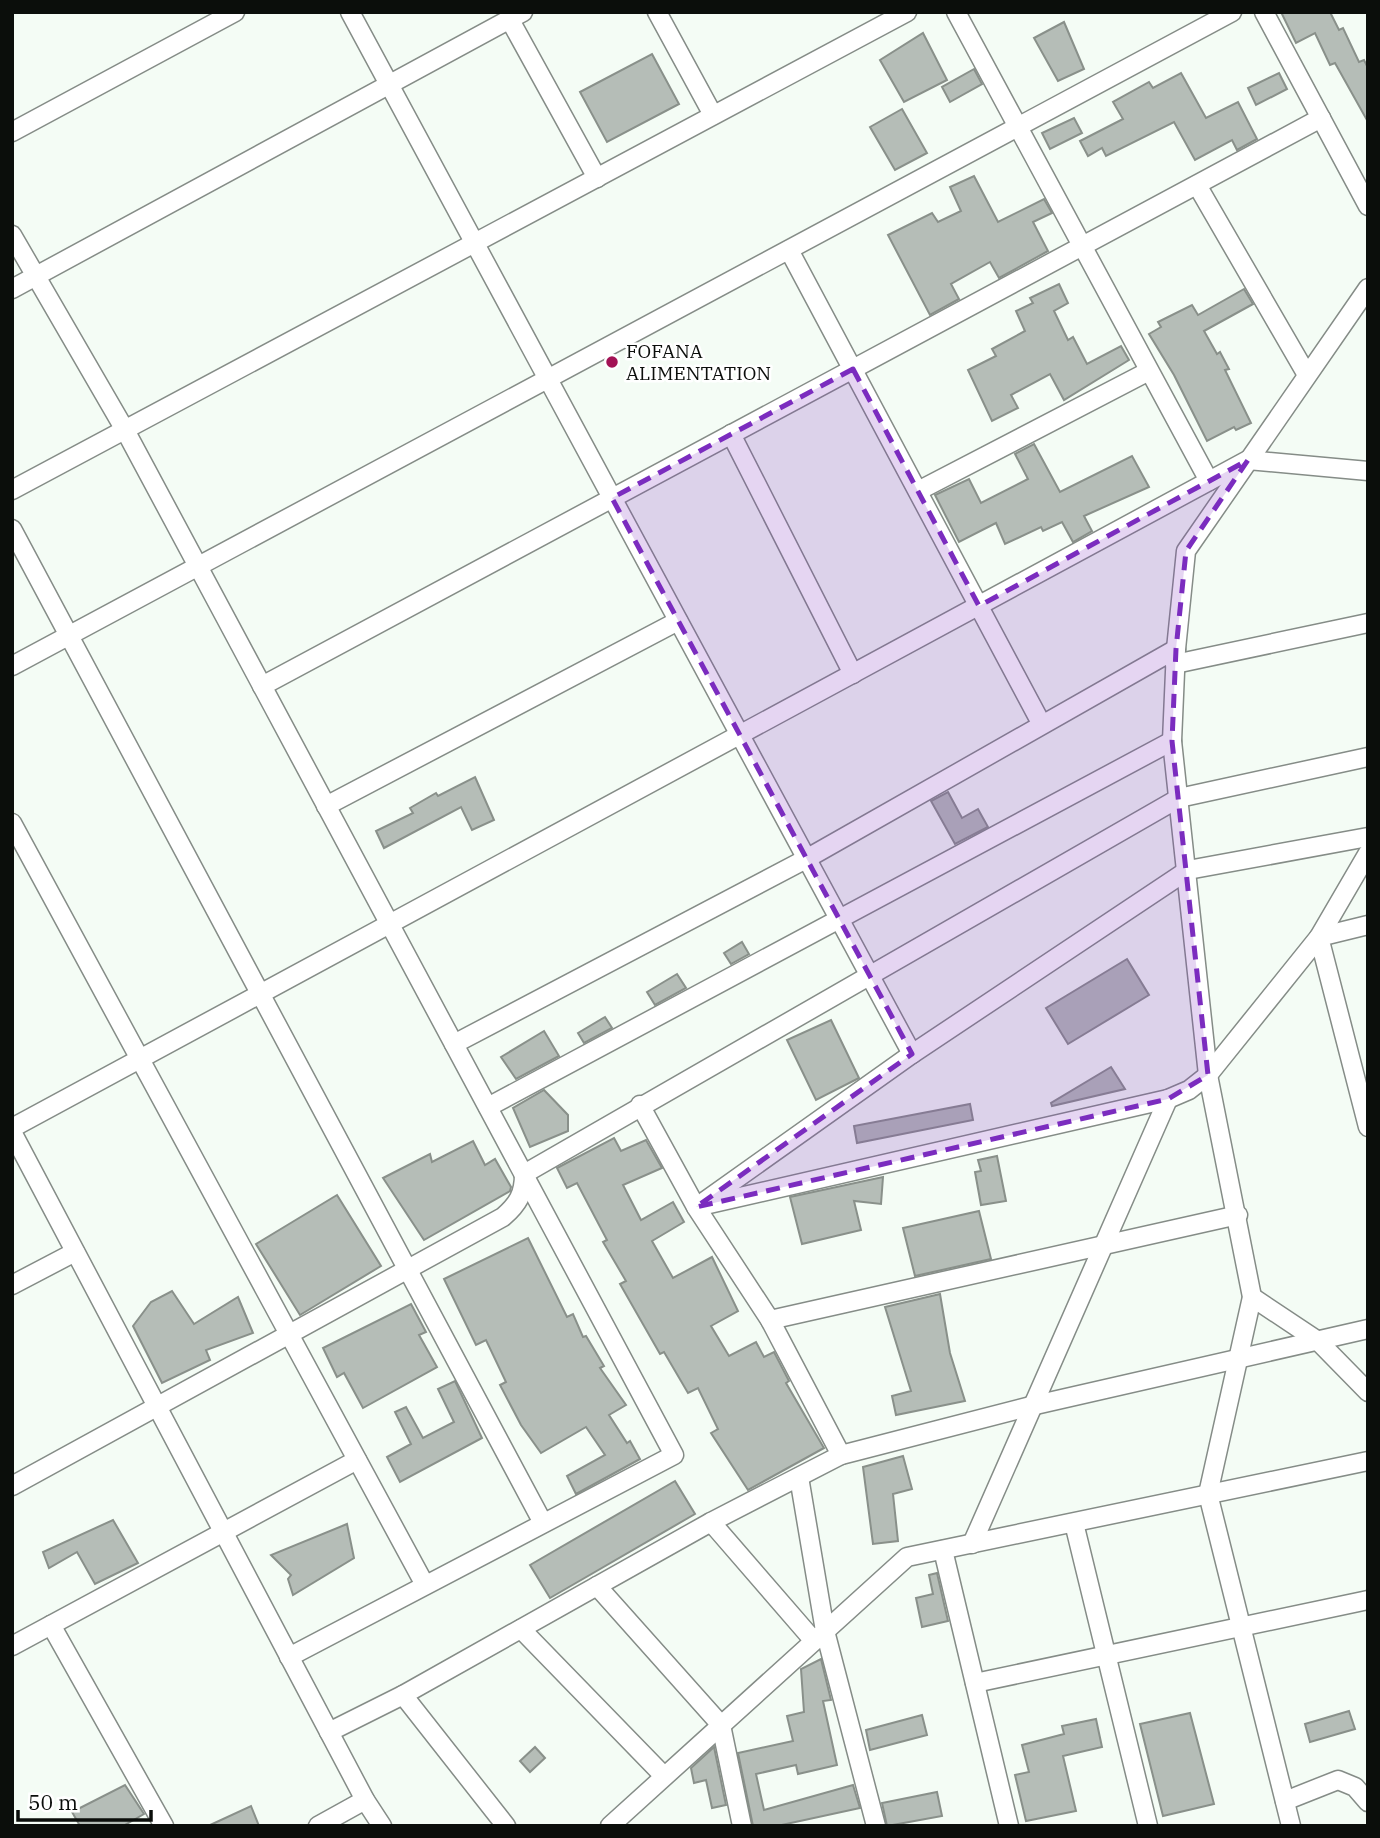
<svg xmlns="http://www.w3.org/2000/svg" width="1380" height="1838" viewBox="0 0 1380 1838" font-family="'IBM Plex Serif',serif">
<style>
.building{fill:#b5bdb7;stroke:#89908a;stroke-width:2}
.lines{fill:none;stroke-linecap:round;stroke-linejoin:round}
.minor-casing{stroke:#858c87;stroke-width:21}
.minor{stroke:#fff;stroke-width:18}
.marked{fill:#7b2cbf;fill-opacity:0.2;stroke:#7b2cbf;stroke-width:5;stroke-dasharray:14 9;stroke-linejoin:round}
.poi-dot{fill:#a31255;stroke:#fff;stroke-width:2.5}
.labels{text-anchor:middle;stroke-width:5;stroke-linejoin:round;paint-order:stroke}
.poi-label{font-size:19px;fill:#0b0e0b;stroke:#fff;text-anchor:start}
</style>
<rect width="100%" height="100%" fill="#f4fcf5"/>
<g class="building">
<polygon points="1281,12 1330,12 1339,30 1343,28 1359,62 1364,60 1368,68 1368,122 1335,63 1330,65 1315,33 1296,43"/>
<polygon points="1064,22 1084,69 1058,81 1034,38"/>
<polygon points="923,33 947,80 904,102 880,60"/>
<polygon points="652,54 679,104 607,142 580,92"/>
<polygon points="974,69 982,84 950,102 942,87"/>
<polygon points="1181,73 1206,118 1238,102 1257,139 1237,150 1232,140 1195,160 1174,122 1106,156 1102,148 1088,156 1080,141 1123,119 1113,102 1149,82 1153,88"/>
<polygon points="1279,73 1287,89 1256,105 1248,88"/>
<polygon points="902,109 927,153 895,170 870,127"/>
<polygon points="1074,118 1082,133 1050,149 1042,133"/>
<polygon points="974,176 998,222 1044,199 1052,213 1033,222 1048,251 999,278 990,262 951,284 959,299 930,315 888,235 932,213 938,222 961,211 950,187"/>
<polygon points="1059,284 1068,303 1054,311 1068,340 1073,337 1087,364 1121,346 1129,360 1064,400 1050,374 1011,395 1018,408 992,421 968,370 996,356 992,349 1025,331 1016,311 1033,303 1030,298"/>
<polygon points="1244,289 1253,304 1204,331 1217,354 1220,352 1229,369 1225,370 1251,423 1236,430 1234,427 1207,441 1174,375 1149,334 1161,327 1158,322 1192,305 1198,315"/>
<polygon points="1034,444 1060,492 1132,456 1149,487 1084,516 1092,531 1073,542 1062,522 1043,531 1041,527 1005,544 996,523 959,542 935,495 969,479 981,503 1028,479 1015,454"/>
<polygon points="475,777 494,820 472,830 461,807 384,848 376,831 413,813 410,808 436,793 438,796"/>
<polygon points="948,792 962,818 978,809 988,827 955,844 931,801"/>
<polygon points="742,942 749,954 731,964 724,953"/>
<polygon points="1127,959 1149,995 1068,1044 1046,1008"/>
<polygon points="677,974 686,988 655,1005 647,992"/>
<polygon points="605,1017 612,1028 584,1043 578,1033"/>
<polygon points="831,1020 859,1078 816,1100 787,1040"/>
<polygon points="544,1031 559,1056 516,1079 501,1057"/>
<polygon points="1111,1067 1125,1089 1052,1106 1051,1103"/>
<polygon points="544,1090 568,1115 568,1131 530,1147 513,1108"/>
<polygon points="970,1104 973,1120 857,1143 854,1126"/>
<polygon points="614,1138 621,1151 646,1140 662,1168 623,1185 641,1220 673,1202 684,1222 652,1241 673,1278 712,1257 738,1311 711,1326 729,1356 756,1342 764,1357 774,1352 789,1381 786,1383 824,1448 748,1490 711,1433 718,1429 698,1388 688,1393 664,1352 660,1354 620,1284 626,1281 603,1242 607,1240 577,1183 567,1188 557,1168"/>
<polygon points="473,1141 485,1165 495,1159 511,1187 510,1191 424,1240 383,1178 430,1154 432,1162"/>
<polygon points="997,1156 1006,1201 981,1205 975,1172 981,1171 978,1160"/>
<polygon points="883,1177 881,1204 854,1201 861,1230 802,1244 790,1197"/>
<polygon points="337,1195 381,1266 300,1315 256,1244"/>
<polygon points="979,1211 991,1259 915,1276 903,1228"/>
<polygon points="528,1238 567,1317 573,1314 583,1337 586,1336 604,1366 600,1368 626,1405 609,1415 627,1443 630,1441 640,1459 576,1494 567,1476 605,1455 586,1427 541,1453 521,1425 500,1385 506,1382 486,1340 476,1345 444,1279"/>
<polygon points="172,1291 194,1324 238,1297 253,1333 206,1350 210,1360 162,1383 133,1326 151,1302"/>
<polygon points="940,1294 950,1353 965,1401 896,1415 892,1396 911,1391 885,1307"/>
<polygon points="411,1304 426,1332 419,1335 437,1367 363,1408 344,1373 337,1377 323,1348"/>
<polygon points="455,1381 482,1438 400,1482 387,1457 411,1444 395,1412 406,1407 423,1438 454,1422 438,1389"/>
<polygon points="903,1456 912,1489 893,1494 898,1541 873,1544 863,1467"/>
<polygon points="675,1481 695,1514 550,1598 530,1565"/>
<polygon points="113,1520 138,1563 95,1584 77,1552 49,1568 43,1552"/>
<polygon points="347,1524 354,1558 293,1595 288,1579 291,1575 271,1555"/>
<polygon points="937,1573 948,1621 922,1627 916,1598 933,1594 929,1575"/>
<polygon points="821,1659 831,1700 823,1701 837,1765 798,1774 796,1765 756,1774 764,1810 853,1785 860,1808 777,1826 753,1826 738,1753 793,1741 787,1716 804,1712 801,1669"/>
<polygon points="1349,1711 1355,1729 1310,1742 1305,1724"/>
<polygon points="1190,1713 1214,1804 1163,1816 1140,1724"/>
<polygon points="922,1715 927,1735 870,1750 866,1730"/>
<polygon points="1096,1719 1102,1747 1063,1756 1076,1811 1026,1821 1015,1775 1029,1772 1022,1745 1064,1734 1062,1726"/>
<polygon points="535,1747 545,1758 530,1772 520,1761"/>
<polygon points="714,1747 726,1805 712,1808 706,1780 694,1783 691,1768"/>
<polygon points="125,1785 144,1814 123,1826 80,1826 72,1812"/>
<polygon points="937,1792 942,1816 887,1826 882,1803"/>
<polygon points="251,1806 259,1826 208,1826"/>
</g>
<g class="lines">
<g class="minor-casing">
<g id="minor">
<polyline points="350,12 912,1054"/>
<polyline points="657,12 713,115"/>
<polyline points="956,12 1209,481"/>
<polyline points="1264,12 1368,206"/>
<polyline points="510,20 597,178"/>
<polyline points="12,132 235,12"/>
<polyline points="1197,185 1307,375"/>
<polyline points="12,235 125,430 674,1455 289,1657"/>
<polyline points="789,250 1041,723"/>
<polyline points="12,289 523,12"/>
<polyline points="731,434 853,674"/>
<polyline points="12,490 907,12"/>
<polyline points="918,491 1149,371"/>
<polyline points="12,529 543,1523"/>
<polyline points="1175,664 1368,623"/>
<polyline points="12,666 1232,12"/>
<polyline points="262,686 1321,118"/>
<polyline points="326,806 678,621"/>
<polyline points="12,823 425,1585"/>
<polyline points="1368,925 1319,937 1368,1127"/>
<polyline points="454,1044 806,859 1176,649"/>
<polyline points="640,1105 696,1207 770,1320 841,1455"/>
<polyline points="488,1107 1172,741"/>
<polyline points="12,1128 1248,460 1368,471"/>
<polyline points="12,1132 365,1800 382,1826"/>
<polyline points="705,1201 912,1054 1188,870 1368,837"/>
<polyline points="696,1207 1168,1099 1189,1090 1208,1075 1319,937 1368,853"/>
<polyline points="12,1285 75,1252"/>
<polyline points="1252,1297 1318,1341 1368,1392"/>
<polyline points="770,1320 1238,1215"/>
<polyline points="799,1477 825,1631 876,1826"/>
<path d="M12,1486L503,1217C518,1204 524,1194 524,1174L1179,798L1368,757"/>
<polyline points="711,1522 814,1641"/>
<polyline points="1074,1523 1148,1826"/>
<polyline points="972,1544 1168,1099"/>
<polyline points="943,1550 1009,1826"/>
<polyline points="597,1586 721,1725 742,1826"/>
<polyline points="51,1625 164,1826"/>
<polyline points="521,1629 664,1776"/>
<polyline points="12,1646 357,1460"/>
<polyline points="975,1683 1368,1600"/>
<polyline points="403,1695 506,1826"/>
<polyline points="329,1732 403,1695 711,1522 841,1455 1031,1406 1368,1329"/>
<polyline points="1285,1801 1338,1780 1355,1787 1368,1802"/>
<polyline points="318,1826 365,1800"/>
<polyline points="610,1826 907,1557 1368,1461"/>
<polyline points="1291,1826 1208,1494 1252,1297 1208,1075 1172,741 1176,649 1186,551 1368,288"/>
</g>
</g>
<use href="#minor" class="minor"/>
</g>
<path class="marked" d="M853,369L979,606L1248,460L1186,551L1176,649L1172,741L1208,1075L1168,1099L696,1207L912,1054L612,498Z"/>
<circle class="poi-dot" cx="612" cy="362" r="7"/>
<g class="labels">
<g class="poi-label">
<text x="626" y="358">FOFANA<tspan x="626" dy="22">ALIMENTATION</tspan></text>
</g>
</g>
<rect width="1380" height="1838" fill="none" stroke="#0b0e0b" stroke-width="28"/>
<path d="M18 1810v10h133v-10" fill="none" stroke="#0b0e0b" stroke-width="3.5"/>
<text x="28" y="1810" font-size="21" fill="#0b0e0b" stroke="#ffffff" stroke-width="5" paint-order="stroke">50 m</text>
</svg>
